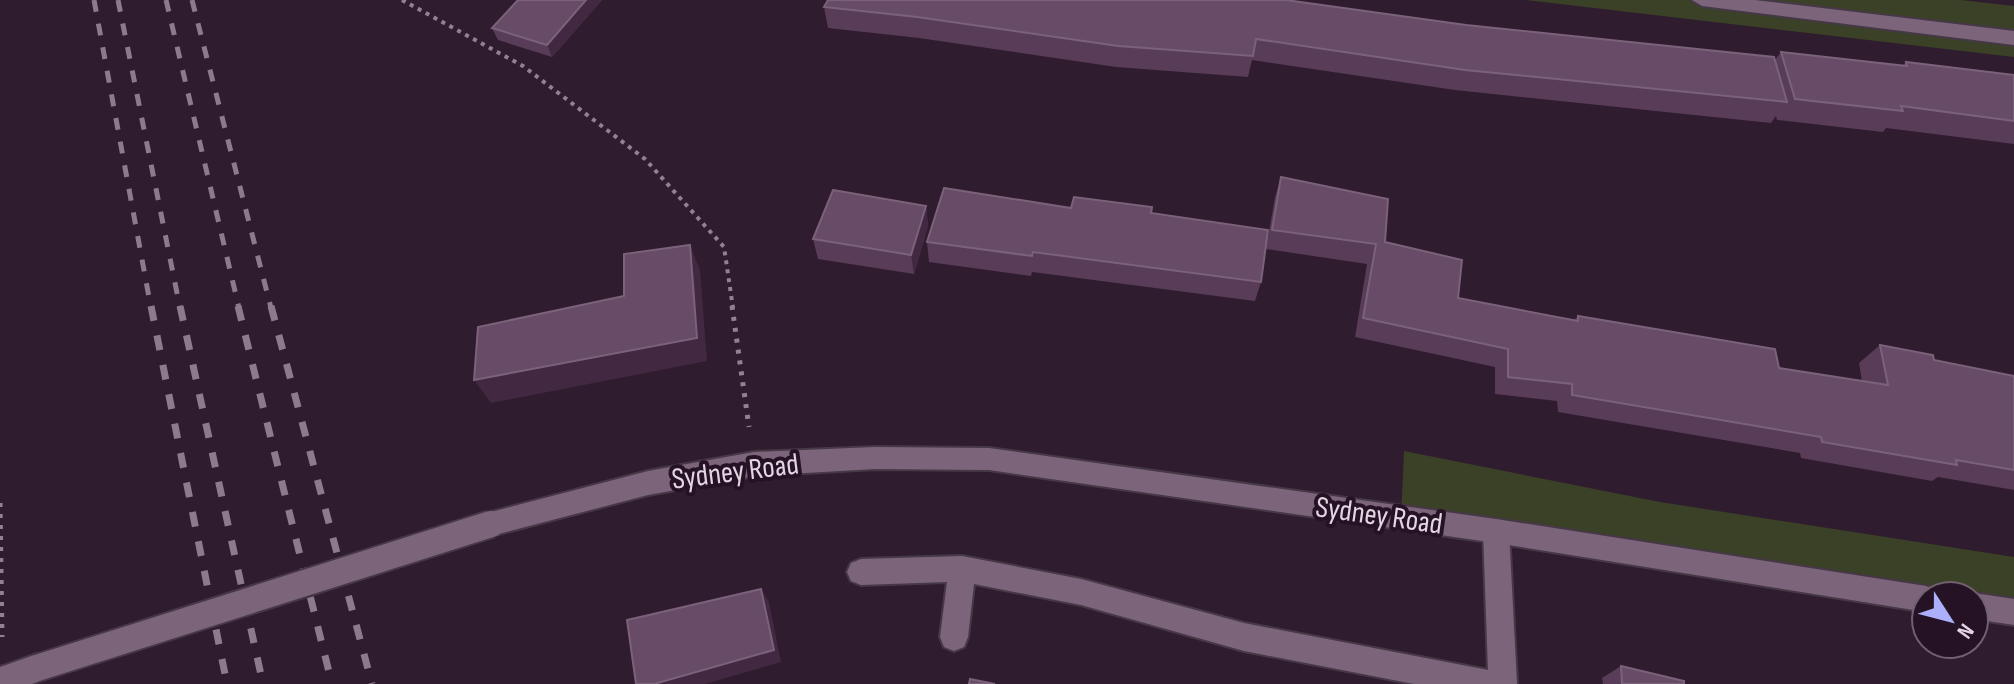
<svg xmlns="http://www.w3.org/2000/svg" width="2014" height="684" viewBox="0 0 2014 684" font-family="'Sofia Sans Condensed',sans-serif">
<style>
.green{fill:#3a4127}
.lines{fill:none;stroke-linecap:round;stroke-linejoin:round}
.street-casing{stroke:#473847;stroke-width:4}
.secondary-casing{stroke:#473847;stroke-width:4}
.path-far1{stroke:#928291;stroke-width:4;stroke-dasharray:4 5;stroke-linecap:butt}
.path{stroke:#928291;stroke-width:5;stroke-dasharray:4 7;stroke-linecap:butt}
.street{fill:#7c657b;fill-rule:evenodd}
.secondary{fill:#7c657b;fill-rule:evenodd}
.rail-far1{stroke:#8c7c8b;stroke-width:5;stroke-dasharray:12 12;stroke-linecap:butt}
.rail{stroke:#8c7c8b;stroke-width:7;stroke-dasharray:15 15;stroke-linecap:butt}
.secondary-bridge-casing{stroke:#473847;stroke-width:30;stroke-linecap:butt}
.secondary-bridge{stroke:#7c657b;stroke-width:26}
.wall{fill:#593c58}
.shaded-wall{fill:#422841}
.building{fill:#684c67;stroke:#7b627a;stroke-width:2}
.labels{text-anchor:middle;stroke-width:8;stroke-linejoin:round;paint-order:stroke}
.street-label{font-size:30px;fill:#e3d6e2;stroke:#251224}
</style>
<rect width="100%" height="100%" fill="#2f1c2e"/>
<g class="green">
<polygon points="1526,0 1961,0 2014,6 2014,57"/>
<polygon points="1404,451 1660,502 2014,557 2014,612 1974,596 1926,596 1401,518"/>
</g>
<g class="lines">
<g class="street-casing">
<polygon id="street" points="1496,519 1505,522 1509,531 1517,684 1414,684 1244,651 1081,605 974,584 968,637 964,647 954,651 944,647 940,637 947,582 861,585 851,581 847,572 851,563 861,559 962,556 1081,579 1244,623 1488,670 1483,531 1487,522"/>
</g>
<g class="secondary-casing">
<g id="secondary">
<polygon points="1692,0 1755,0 2014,31 2014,45 1702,6"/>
<polygon points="875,447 989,448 1496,519 1926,586 1936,590 1939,596 1926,596 1926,612 1496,543 989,470 875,469 754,476 648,495 491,536 482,533 478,524 482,515 491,512 648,471 754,452"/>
<polygon points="1974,593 2014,599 2014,625 1974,619 1974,596 1965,596"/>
<polygon points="37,654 47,658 51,668 47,678 32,684 0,684 0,667"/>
</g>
</g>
<polyline class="path-far1" points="402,0 523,66 645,159 724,247 733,308"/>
<g class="path">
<polyline points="732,306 749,427"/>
<polyline points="0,503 2,637"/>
</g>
<use href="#street" class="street"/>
<use href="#secondary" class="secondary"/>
<g class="rail-far1">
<polyline points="94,0 151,308"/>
<polyline points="118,0 180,308"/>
<polyline points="166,0 239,308"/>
<polyline points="192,0 271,308"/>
</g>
<g class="rail">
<polyline points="151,306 227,684"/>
<polyline points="180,306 263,684"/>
<polyline points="238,306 332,684"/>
<polyline points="271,306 372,684"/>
</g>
<g class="secondary-bridge-casing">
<polyline id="secondary-bridge" points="37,668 491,524"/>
</g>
<use href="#secondary-bridge" class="secondary-bridge"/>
</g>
<g class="wall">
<polygon points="518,0 602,0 552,57 498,40 492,28"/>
<polygon points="824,7 1466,25 1775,60 1781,52 1902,66 1906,62 2014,75 2014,144 1886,128 1883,132 1777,120 1776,116 1771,123 1455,90 1252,60 1248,77 1116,67 919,38 828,28"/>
<polygon points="1281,177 1385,242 1458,298 1574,320 1578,316 1779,368 1862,381 1859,363 1880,345 1934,360 2014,376 2014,490 1938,477 1932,481 1801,458 1800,453 1558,412 1557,401 1495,394 1495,367 1355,337 1367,264 1266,249 1275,197"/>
<polygon points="926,206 928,226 914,274 818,259 813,239"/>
<polygon points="1071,208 1151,213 1261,282 1255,301 1032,272 1031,276 929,262 927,242"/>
<polygon points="1621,666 1684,684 1603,684 1602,678"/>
</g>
<g class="shaded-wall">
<polygon points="586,0 602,0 552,57 547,45"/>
<polygon points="926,206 928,226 914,274 911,255"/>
<polygon points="690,245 700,270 707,361 491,403 474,380 697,338"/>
<polygon points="761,589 769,602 781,662 705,684 654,684"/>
</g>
<g class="building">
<polygon points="518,0 586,0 547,45 492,28"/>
<polygon points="828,0 1286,0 1466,25 1774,57 1787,102 1465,70 1256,39 1253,56 1118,46 917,17 824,7"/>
<polygon points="1781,52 1907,66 1906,62 2014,75 2014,121 1901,106 1903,111 1795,99"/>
<polygon points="1281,177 1388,199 1385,242 1462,260 1458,298 1578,321 1578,316 1775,349 1779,368 1888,385 1880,345 1933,355 1934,360 2014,376 2014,470 1956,460 1957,465 1822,442 1821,437 1572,395 1572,384 1508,377 1508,349 1363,318 1376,244 1272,230"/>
<polygon points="944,188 1071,208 1074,197 1152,207 1151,213 1268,230 1261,282 1033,252 1032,256 927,242"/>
<polygon points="833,190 926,206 911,255 813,239"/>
<polygon points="690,245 697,338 474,380 478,327 624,296 624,254"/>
<polygon points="761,589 774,650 654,684 636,684 627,620"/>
<polygon points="1621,666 1684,681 1684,684 1622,684"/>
<polygon points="970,679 995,684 969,684"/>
</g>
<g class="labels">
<g class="street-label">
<text transform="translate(735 471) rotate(-7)" y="10">Sydney Road</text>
<text transform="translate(1379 515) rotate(8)" y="10">Sydney Road</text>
</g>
</g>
<g transform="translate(1950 620) rotate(126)"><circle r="38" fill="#251224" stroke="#716070" stroke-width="2"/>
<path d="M0-6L14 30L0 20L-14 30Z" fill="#acaffb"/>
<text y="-12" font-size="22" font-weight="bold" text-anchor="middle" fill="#e3d6e2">N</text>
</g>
</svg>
